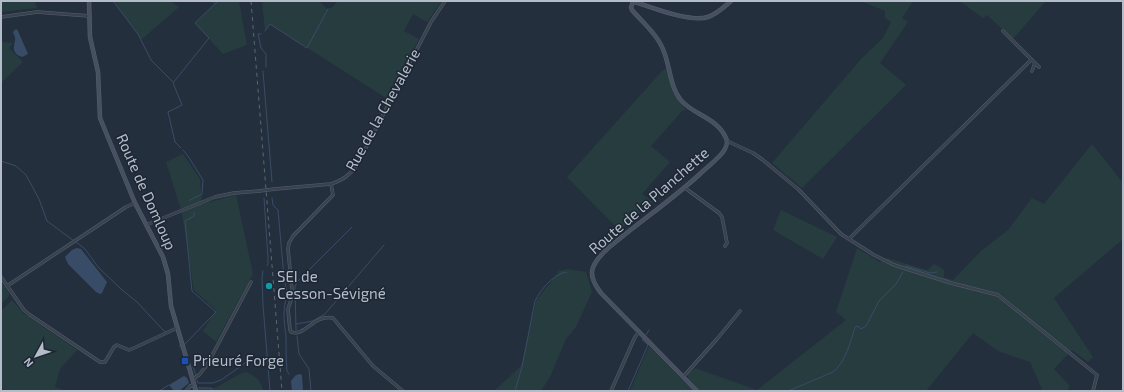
<svg xmlns="http://www.w3.org/2000/svg" width="1124" height="392" viewBox="0 0 1124 392" font-family="'Exo 2',sans-serif">
<style>
.green{fill:#263c3f}
.water{fill:#394c67}
.lines{fill:none;stroke-linecap:round;stroke-linejoin:round}
.stream{stroke:#394c67;stroke-width:1}
.street-casing{stroke:#565f6c;stroke-width:3.5}
.secondary-casing{stroke:#565f6c;stroke-width:4.5}
.street{stroke:#38414e;stroke-width:2.5}
.secondary{stroke:#465061;stroke-width:3.5}
.rail{stroke:#5a6575;stroke-width:1;stroke-dasharray:4 4;stroke-linecap:butt}
.street-bridge-casing{stroke:#565f6c;stroke-width:3.5;stroke-linecap:butt}
.street-bridge{stroke:#38414e;stroke-width:2.5}
.culture-dot{fill:#0f9aa8;stroke:#1d2633;stroke-width:1.5}
.transit-dot{fill:#1a4fb4;stroke:#1d2633;stroke-width:1.5}
.labels{text-anchor:middle;stroke-width:3;stroke-linejoin:round;paint-order:stroke}
.street-label{font-size:15px;fill:#b4bcc9;stroke:#1d2633}
.poi-label{font-size:15px;fill:#b4bcc9;stroke:#1d2633;text-anchor:start}
</style>
<rect width="100%" height="100%" fill="#242f3e"/>
<g class="green">
<polygon points="1,1 35,1 37,8 1,12"/>
<polygon points="114,1 170,1 179,7 141,40"/>
<polygon points="212,1 239,1 247,45 223,54 195,23 214,5"/>
<polygon points="262,1 319,1 327,9 331,8 338,1 442,1 427,22 413,14 404,31 419,39 386,98 270,24 265,31"/>
<polygon points="861,1 913,1 902,18 908,22 880,63 906,85 802,188 772,163 862,58 883,38 891,22 885,18 885,11"/>
<polygon points="931,1 1046,1 1013,39 987,15 983,18 961,2"/>
<polygon points="3,42 13,43 9,48 23,62 1,83 1,43"/>
<polygon points="668,68 673,92 686,110 682,111 651,146 670,162 642,194 653,202 619,230 567,177 663,70"/>
<polygon points="1092,144 1123,183 1123,239 1054,298 1093,357 1088,362 1072,350 1054,369 1070,386 1067,391 1040,391 1042,389 1030,362 998,351 973,333 926,391 700,391 688,378 688,374 695,368 757,390 846,320 836,312 857,248 880,262 887,258 927,270 934,264 938,266 944,270 944,277 953,280 981,251 1008,230 1032,198 1044,204"/>
<polygon points="183,154 200,179 202,204 236,195 253,274 216,342 203,331 216,310 194,290 182,213 166,162"/>
<polygon points="781,210 837,237 823,259 773,230"/>
<polygon points="568,269 586,272 592,292 576,327 566,339 550,377 541,391 494,391 521,366 536,301 559,271"/>
<polygon points="1,281 9,293 9,296 1,304"/>
<polygon points="12,300 23,313 77,350 60,369 55,387 65,391 8,391 1,389 1,311"/>
<polygon points="649,346 693,391 630,391"/>
<path d="M246,372C256,376 261,380 263,391H196L195,387L215,388L240,374Z"/>
</g>
<g class="water">
<path d="M16,29L18,31L28,54L22,57C13,54 13,49 15,41C16,38 14,35 13,32Z"/>
<polygon points="77,248 81,249 107,282 102,293 100,294 96,292 68,264 65,257 72,250"/>
<polygon points="300,374 302,375 303,391 292,391 291,381 296,375"/>
<polygon points="184,376 187,378 189,383 179,391 174,391 169,385"/>
</g>
<g class="lines">
<g class="stream">
<polyline points="113,1 138,34 151,60 173,82"/>
<polyline points="265,31 270,24 307,48 328,9"/>
<polyline points="261,34 258,34 261,48 266,54 266,67"/>
<polyline points="263,71 272,182"/>
<polyline points="181,148 175,142 168,112 182,105 173,83 209,38 195,23 218,1"/>
<polyline points="183,150 188,156 203,180 202,194 190,200 190,201"/>
<polyline points="1,161 16,166 26,175 39,199 47,221 74,241"/>
<polyline points="264,198 268,258 268,264 267,266"/>
<polyline points="272,198 273,205 278,210 284,277"/>
<polyline points="76,242 85,249 98,267 121,289 137,302 164,331 165,331"/>
<polyline points="906,266 930,273 937,272"/>
<polyline points="263,271 262,278 263,305 270,391"/>
<path d="M285,283C289,298 284,300 284,314C284,322 285,329 286,336C286,348 286,359 287,371L289,374"/>
<polyline points="296,324 313,321 325,314 384,245"/>
<polyline points="296,330 295,287 297,282 352,227"/>
<polyline points="646,335 649,330"/>
<polyline points="297,336 299,354 309,369 311,391"/>
<polyline points="180,345 180,347"/>
<polyline points="184,345 216,312 192,291 185,221 194,216 194,212"/>
<polyline points="193,367 196,375"/>
<polyline points="197,380 198,383 213,383 221,380 251,359"/>
<polyline points="199,388 211,388 213,391"/>
<polyline points="190,389 191,387 193,388"/>
<polyline points="159,391 169,385"/>
<path d="M515,391L522,367L535,301C542,288 551,277 565,272L567,273"/>
<polyline points="628,391 648,345 642,340 643,339"/>
<path d="M788,391L833,372C845,363 851,341 855,327L858,326L861,329L866,326L879,301L896,284L903,272"/>
</g>
<g class="street-casing">
<g id="street">
<polyline points="1,17 37,12 90,16"/>
<polyline points="1003,31 1039,67"/>
<polyline points="1032,71 1035,63"/>
<polyline points="727,141 753,153 763,160 798,189 841,234 874,255 894,265 951,283 998,295 1097,375 1093,391"/>
<path d="M331,184L333,195L293,236L289,243L288,249L292,290V297L288,309L290,330L291,332C306,337 313,314 333,318L373,366L403,391"/>
<polyline points="685,188 719,213 722,217 727,243 725,246"/>
<path d="M275,189L331,184C343,180 350,175 357,165L431,22L445,1"/>
<polyline points="146,225 215,197 234,193 259,191"/>
<polyline points="849,239 1031,60"/>
<polyline points="1,277 24,310 30,315 100,362 105,362 114,347 117,345 129,350 134,348 177,328"/>
<polyline points="7,286 126,207 135,203"/>
<polyline points="683,377 717,339 740,311"/>
<polyline points="193,379 199,375 207,365 251,282"/>
<polyline points="186,391 190,386 194,385"/>
<polyline points="611,391 635,337 639,332"/>
</g>
</g>
<g class="secondary-casing">
<g id="secondary">
<polyline points="89,1 90,37 98,72 100,118 135,203 163,257 168,274 171,306 196,391"/>
<path d="M632,1C651,7 690,23 708,17C717,14 724,7 731,1"/>
<path d="M633,2L631,7L632,10C642,22 654,31 661,45C670,61 669,85 680,99C692,115 717,117 726,138C728,142 726,148 723,152C717,160 708,166 701,173C671,201 636,224 605,251C590,266 587,275 601,293L697,391"/>
</g>
</g>
<use href="#street" class="street"/>
<use href="#secondary" class="secondary"/>
<polyline class="rail" points="251,1 282,391"/>
<g class="street-bridge-casing">
<polyline id="street-bridge" points="259,191 275,189"/>
</g>
<use href="#street-bridge" class="street-bridge"/>
</g>
<circle class="culture-dot" cx="269" cy="286" r="4"/>
<rect class="transit-dot" x="181" y="357" width="8" height="8" rx="2"/>
<g class="labels">
<g class="street-label">
<text transform="translate(383 110) rotate(-61)" y="5">Rue de la Chevalerie</text>
<text transform="translate(146 192) rotate(66)" y="5">Route de Domloup</text>
<text transform="translate(649 201) rotate(-41)" y="5">Route de la Planchette</text>
</g>
<g class="poi-label">
<text x="277" y="282">SEI de<tspan x="277" dy="17">Cesson-Sévigné</tspan></text>
<text x="193" y="366">Prieuré Forge</text>
</g>
</g>
<rect width="1124" height="392" fill="none" stroke="#b4bcc9" stroke-width="4"/>
<g transform="translate(36 356) rotate(230)" stroke="#1d2633" stroke-width="3" paint-order="stroke">
<path d="M0-3L7 15L0 10L-7 15Z" fill="#b4bcc9"/>
<text y="-6" font-size="11" font-weight="bold" text-anchor="middle" fill="#b4bcc9">N</text>
</g>
</svg>
